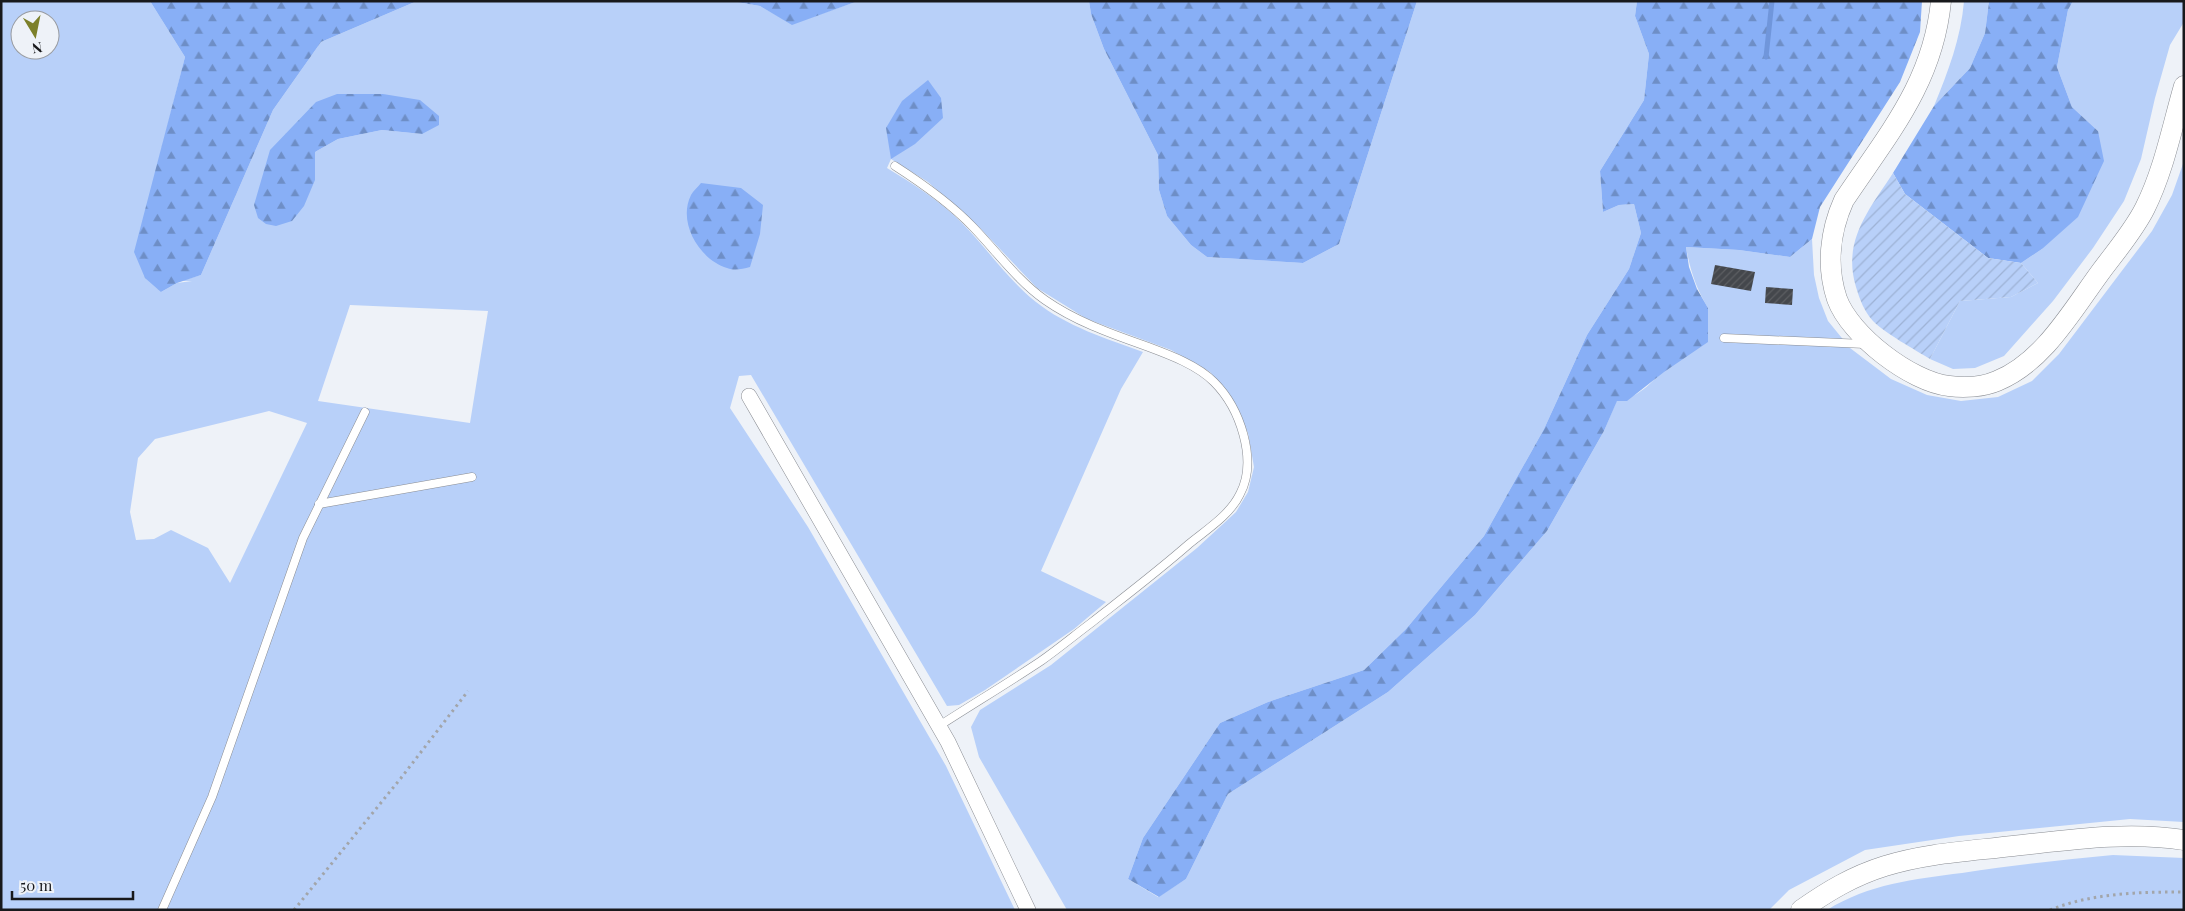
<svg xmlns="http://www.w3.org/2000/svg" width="2185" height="911" viewBox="0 0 2185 911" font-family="'Playfair Display',serif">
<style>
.grass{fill:#b8d0f9;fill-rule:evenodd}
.forest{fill:url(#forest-firs)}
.garden{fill:url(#garden-furrows)}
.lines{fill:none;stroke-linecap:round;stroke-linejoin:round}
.stream{stroke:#7096db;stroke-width:5}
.building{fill:url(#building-hatch)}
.lane-casing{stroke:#8a8d93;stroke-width:9}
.street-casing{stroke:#8a8d93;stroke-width:16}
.secondary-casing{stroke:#8a8d93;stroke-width:21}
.path{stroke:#a2a5aa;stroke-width:3;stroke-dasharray:2.5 4;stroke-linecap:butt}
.lane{stroke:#fff;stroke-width:8}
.street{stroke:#fff;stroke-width:15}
.secondary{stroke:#fff;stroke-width:20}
</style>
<defs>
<pattern id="forest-firs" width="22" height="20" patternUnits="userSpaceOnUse" patternTransform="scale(1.25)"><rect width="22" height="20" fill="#88aff6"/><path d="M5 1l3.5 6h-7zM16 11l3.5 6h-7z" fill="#6e8ec6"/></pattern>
<pattern id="garden-furrows" width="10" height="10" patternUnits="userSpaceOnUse" patternTransform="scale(1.25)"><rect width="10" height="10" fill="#b8d0f9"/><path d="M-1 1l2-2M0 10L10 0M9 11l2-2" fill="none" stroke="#9db2d5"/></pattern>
<pattern id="building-hatch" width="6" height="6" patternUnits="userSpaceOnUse" patternTransform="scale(1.25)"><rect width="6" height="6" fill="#44474c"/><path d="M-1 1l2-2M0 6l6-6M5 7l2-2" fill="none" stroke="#5c5e62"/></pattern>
</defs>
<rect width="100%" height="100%" fill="#eef2f8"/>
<g class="grass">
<path d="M1,1H150L185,57L154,179L161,292L177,283L192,281H181L201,275L273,110L321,42L417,1H731L760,6L792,24L858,1H1089L1091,14L1104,49L1158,155L1159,190L1167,216L1191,245L1207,257L1303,263L1339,244L1417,1H1637L1635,16L1649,54L1644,100L1600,171L1603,212L1619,205L1634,204L1641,233L1629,269L1587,335L1544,429L1484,536L1406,629L1364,670L1268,702L1220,723L1143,838L1128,879L1158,897L1186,879L1228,794L1388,692L1475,615L1547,531L1604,431L1617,400C1651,401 1690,334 1708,308C1696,288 1690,270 1686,247L1739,250L1790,257L1812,239L1814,275L1819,298L1828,321L1850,348L1891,379L1927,395L1961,401L1998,397L2032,381L2059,354L2152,231L2172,195L2184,161V822L2130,819L1959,836L1865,850L1789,890L1769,910H1067L979,757L971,727L980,710L1051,665L1197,548L1236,512L1248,492L1254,467L1248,433L1232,400L1210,372L1171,350L1087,319L1037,288L981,229L928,182L891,159L887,168C913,184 939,200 961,222C987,248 1007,279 1036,302C1066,326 1107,339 1143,352L1121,389L1041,571L1106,602L1074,629L985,690L959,705L947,706L751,375L739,376L730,408L808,527L946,766L1015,910H1ZM20,20H50V50H20ZM383,94L422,134L382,130L338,139L315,152ZM350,305L488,311L470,423L318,401ZM269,411L307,423L230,583L208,548L171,530L154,539L136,540L130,512L138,458L155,439Z"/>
<path d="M1964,1H1989L1985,33L1970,68L1934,106C1948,72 1961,38 1964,1Z"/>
<polygon points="2073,1 2184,1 2184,22 2170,45 2155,98 2141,159 2124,201 2093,248 2053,301 2004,356 1975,368 1953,369 1930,359 1960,301 2011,297 2038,283 2021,263 2042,249 2098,131 2072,107 2057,67 2068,10"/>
<path d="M2113,855L2184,858V910H1827C1869,884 1914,879 1962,873C2012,865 2062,860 2113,855Z"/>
</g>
<g class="forest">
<polygon points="150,1 417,1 321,42 273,110 201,275 177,283 161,292 145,278 134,252 185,57"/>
<polygon points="731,1 858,1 792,25 760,6"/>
<polygon points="1089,1 1417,1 1339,244 1303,263 1207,257 1191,245 1167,216 1159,190 1158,155 1104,49 1091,14"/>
<polygon points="1637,1 1922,1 1920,32 1900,82 1820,207 1812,239 1790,257 1739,250 1686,247 1689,267 1697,289 1708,308 1708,342 1664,372 1627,401 1617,401 1604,431 1547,531 1475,615 1388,692 1228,794 1186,879 1159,897 1128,879 1143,838 1220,723 1268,702 1364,670 1406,629 1484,536 1544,429 1587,335 1629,269 1641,233 1634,204 1619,205 1603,212 1600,171 1644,100 1649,54 1635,16"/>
<polygon points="1989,1 2073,1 2068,10 2057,67 2072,107 2098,131 2104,161 2078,217 2042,249 2021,263 1988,258 1905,194 1893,173 1934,106 1970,68 1985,33"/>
<polygon points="928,80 941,98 943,118 915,144 891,159 886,128 902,101"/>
<polygon points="337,94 383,94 420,100 439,116 439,125 422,134 382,130 338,139 315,152 315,180 304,206 292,221 276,226 266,224 258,218 254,205 270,150 316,102"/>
<path d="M701,183L741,188L763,205L760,234L750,267C742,269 735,271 727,268C700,260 677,223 691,195C693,191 698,187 701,183Z"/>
</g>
<path class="garden" d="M1893,173L1905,194L1988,258L2021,263L2038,283L2011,297L1960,301L1930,359C1914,349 1886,334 1873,321C1864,311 1860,300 1856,287C1842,241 1869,210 1893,173Z"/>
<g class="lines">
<polyline class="stream" points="1766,57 1772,1"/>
</g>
<g class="building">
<polygon points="1715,265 1755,272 1751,291 1711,284"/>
<polygon points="1766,287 1793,289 1792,305 1765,303"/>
</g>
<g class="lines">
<g class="lane-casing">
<g id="lane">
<path d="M895,166C923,184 950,203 973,227C997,252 1017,280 1045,300C1075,321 1109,333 1143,345C1167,354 1196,364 1214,382C1240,408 1258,460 1240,494C1230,515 1206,530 1189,544C1157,572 1124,597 1091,623C1075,635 1058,649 1041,661C1008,683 973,704 939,726"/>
<polyline points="1724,338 1865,344"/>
<polyline points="319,504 472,477"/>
<polyline points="162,910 212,797 303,538 365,412"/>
</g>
</g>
<g class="street-casing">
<polyline id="street" points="749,396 948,742 1028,910"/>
</g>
<g class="secondary-casing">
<g id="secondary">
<path d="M1941,1C1933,83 1888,134 1844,200C1830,231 1826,266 1837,299C1850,335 1911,382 1949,386C1964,388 1983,387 1997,381C2044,362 2073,309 2102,270C2117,250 2134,230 2145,208C2164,170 2172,127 2184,86"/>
<path d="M1801,910C1828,891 1853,876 1885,866C1926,853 1971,851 2013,846C2069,840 2127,831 2184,840"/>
</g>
</g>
<g class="path">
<polyline points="294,910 401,778 468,691"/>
<path d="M2050,910C2092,893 2139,892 2184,892"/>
</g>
<use href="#lane" class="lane"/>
<use href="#street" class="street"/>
<use href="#secondary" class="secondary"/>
</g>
<rect width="2185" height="911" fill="none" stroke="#18191c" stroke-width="5"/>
<g transform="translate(35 35) rotate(170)"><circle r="24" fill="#eef2f8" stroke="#989ba0"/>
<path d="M0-4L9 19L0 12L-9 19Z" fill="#7c802a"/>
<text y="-8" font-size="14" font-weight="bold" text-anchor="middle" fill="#18191c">N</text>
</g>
<path d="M12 891v8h121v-8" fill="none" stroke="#18191c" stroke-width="2.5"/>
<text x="20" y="891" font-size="15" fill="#18191c" stroke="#eef2f8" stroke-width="4" paint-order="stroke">50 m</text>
</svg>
